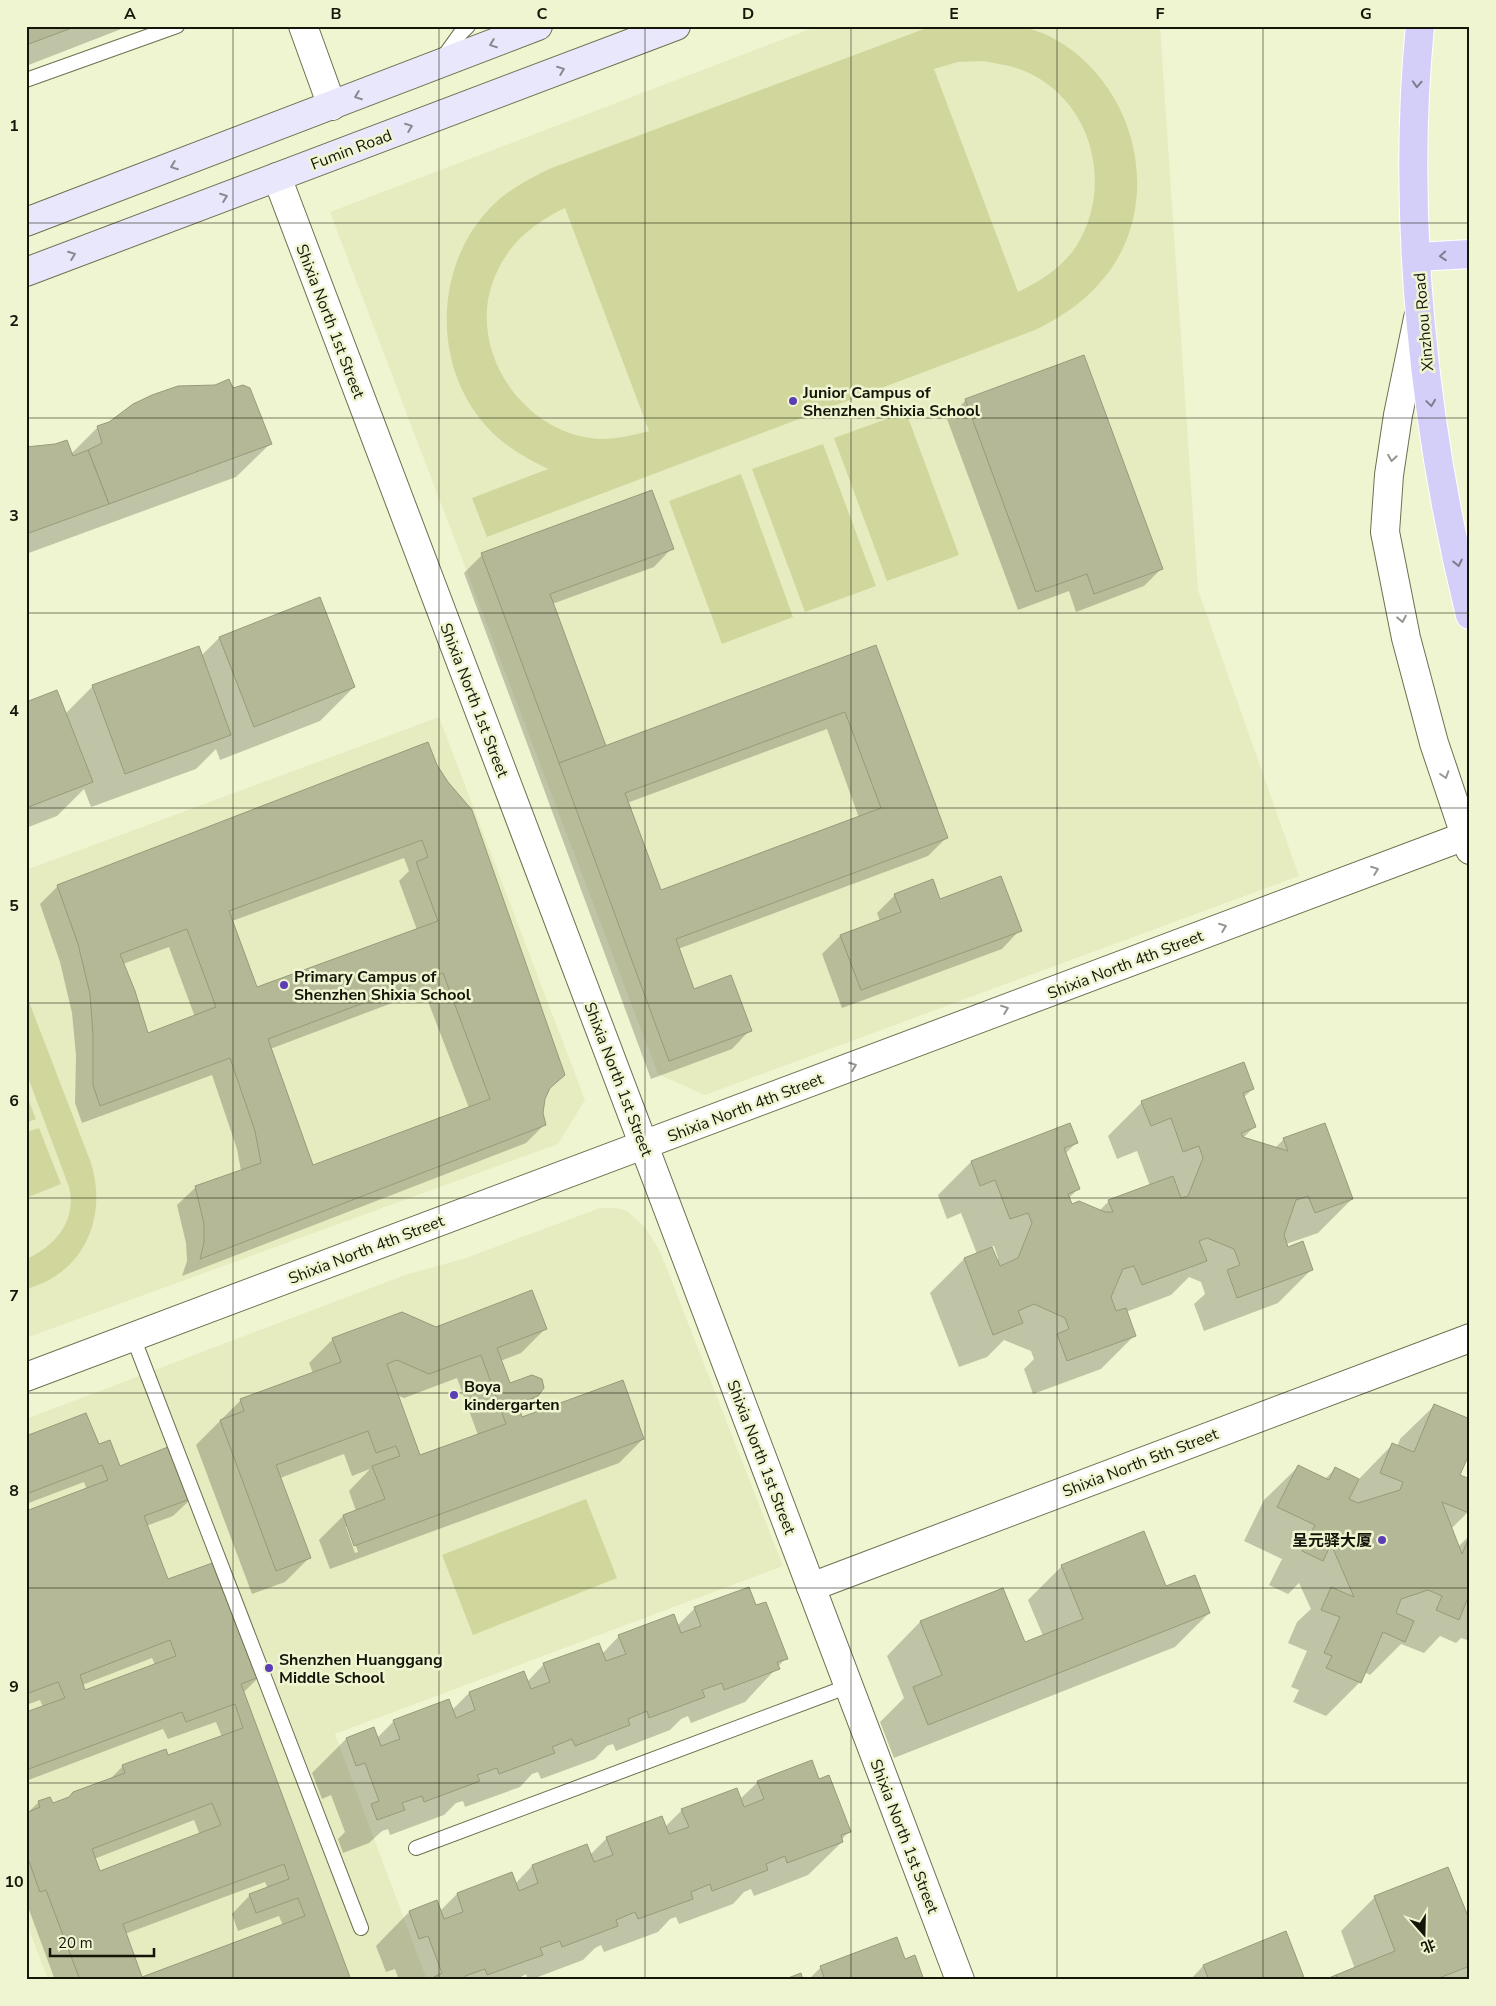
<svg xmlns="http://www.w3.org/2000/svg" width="1496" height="2006" viewBox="0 0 1496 2006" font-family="'Nunito Sans','Noto Sans SC',sans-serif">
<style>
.built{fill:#e6ecc0}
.green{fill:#d1d79c;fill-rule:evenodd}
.shadow{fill:#0003;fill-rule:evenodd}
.building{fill:#b4b896;stroke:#979b79;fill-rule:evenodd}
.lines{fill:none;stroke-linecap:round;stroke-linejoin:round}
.lane-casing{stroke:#6d7050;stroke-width:16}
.street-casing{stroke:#6d7050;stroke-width:30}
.secondary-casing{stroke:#6d7050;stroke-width:30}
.primary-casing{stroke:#fff;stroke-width:30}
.lane{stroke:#fff;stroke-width:14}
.street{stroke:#fff;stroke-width:28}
.secondary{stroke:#e9e7fc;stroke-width:28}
.primary{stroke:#d3cff9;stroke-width:28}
.oneway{stroke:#8a898f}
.oneway2{stroke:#7e7c8d}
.oneway3{stroke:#969690}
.grid{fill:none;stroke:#151609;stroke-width:1;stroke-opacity:0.55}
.poi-dot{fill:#5b3eb6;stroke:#f0f5d1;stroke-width:2}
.labels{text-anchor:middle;stroke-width:5;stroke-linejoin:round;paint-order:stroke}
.street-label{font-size:16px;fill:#151609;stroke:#f0f5d1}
.poi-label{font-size:16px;font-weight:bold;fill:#151609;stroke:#f0f5d1;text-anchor:start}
.neatline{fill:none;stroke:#151609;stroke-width:2}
.grid-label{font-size:16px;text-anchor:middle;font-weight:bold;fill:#151609}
</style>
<rect width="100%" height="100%" fill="#f0f5d1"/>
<g class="built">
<polygon points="818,26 1160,26 1198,590 1299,876 705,1095 658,1074 330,212"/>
<polygon points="439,717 585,1100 558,1144 26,1338 26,870"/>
<polygon points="600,1208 616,1208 627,1211 645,1227 660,1251 783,1566 335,1734 427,1980 48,1980 26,1921 26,1419 405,1275 466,1258"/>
</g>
<g class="green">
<path d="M932,26C969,26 1017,19 1051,37C1133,80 1164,192 1111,269C1090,298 1066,315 1035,330L487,537L472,498L548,469C523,457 499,443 481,420C431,358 436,260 494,204C510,189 529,179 549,169ZM983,61C999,64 1016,66 1031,74C1093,105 1113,186 1077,245C1063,267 1041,281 1018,292L934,69L958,62ZM565,208L649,431C633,435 618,439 601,439C523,436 463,347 496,274C510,242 534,223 565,208Z"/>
<polygon points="906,412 959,555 887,581 834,438"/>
<polygon points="823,444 876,586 805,612 752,469"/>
<polygon points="741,474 793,617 722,644 669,501"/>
<path d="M26,994L91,1163C108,1217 84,1274 26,1289V1259C56,1246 77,1220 69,1187L26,1072Z"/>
<polygon points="26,1094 36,1119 26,1123"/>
<polygon points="39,1128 61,1184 26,1198 26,1132"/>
<polygon points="586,1499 617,1578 473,1635 442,1555"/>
</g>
<g class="shadow">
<polygon points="26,26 129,26 26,66"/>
<polygon points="232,390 270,444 236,477 26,554 26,449 71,454 98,427"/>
<polygon points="966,400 1162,568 1144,586 1076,612 1069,591 1018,610 947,419"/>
<path d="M672,548L654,567L552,604L605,747L875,647L946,838L928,856L678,949L694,991L750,1030L732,1049L651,1079L464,573L482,555ZM827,729L859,818L660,891L627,803Z"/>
<polygon points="319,599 354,687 320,721 220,760 216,749 196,769 91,807 84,789 57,816 26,828 26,703 65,714 93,686 201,656 219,638"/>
<path d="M427,744L564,1075L546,1092L542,1113L544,1125L526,1143L182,1276L187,1261L186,1243L177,1205L196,1187L241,1171L237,1149L212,1075L82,1123L75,1103L76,1055L72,1013L60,962L40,904L58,886ZM404,858L409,871L399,881L417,930L257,989L232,921ZM169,947L195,1017L147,1034L123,964ZM424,991L469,1108L312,1167L270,1049Z"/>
<polygon points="895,895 939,900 1020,930 1002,949 842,1008 822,954 840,936 880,921 877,913"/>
<path d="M1253,1089L1243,1098L1254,1127L1242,1139L1275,1148L1284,1139L1352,1199L1318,1233L1286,1244L1287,1248L1312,1269L1278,1303L1204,1331L1194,1304L1205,1294L1201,1282L1189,1277L1171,1295L1126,1312L1135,1335L1101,1369L1033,1394L1024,1369L1034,1359L1031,1351L1004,1340L987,1357L959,1367L930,1293L964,1259L977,1254L961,1213L947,1219L938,1195L971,1162L1076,1143L1065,1154L1078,1189L1068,1199L1071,1206L1099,1211L1109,1201L1150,1186L1137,1151L1117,1159L1108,1136L1142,1102ZM994,1246L998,1258L997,1262L991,1247Z"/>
<path d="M436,1328L545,1329L521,1353L500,1361L509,1385L537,1396L520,1413L522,1419L643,1439L619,1463L330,1569L319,1540L343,1516L356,1511L349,1491L370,1469L352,1476L344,1454L280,1478L309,1558L285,1582L252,1594L196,1445L241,1400L313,1373L309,1363L333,1339ZM457,1378L478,1435L420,1457L397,1395L404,1398ZM346,1527H349L358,1552L355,1553Z"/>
<polygon points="1434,1406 1458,1476 1468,1512 1451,1529 1458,1547 1470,1535 1470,1641 1461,1638 1456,1643 1440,1636 1424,1653 1401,1644 1370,1675 1364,1672 1360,1682 1326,1716 1293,1702 1299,1690 1291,1687 1307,1651 1288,1643 1297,1622 1311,1609 1299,1583 1288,1594 1269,1585 1282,1559 1244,1541 1264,1500 1298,1467 1325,1479 1335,1469 1358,1480 1392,1445 1397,1447 1400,1439"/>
<path d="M26,1437L98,1446L119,1468L192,1498L173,1516L146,1526L167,1581L261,1675L243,1693L349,1980H55L28,1907L26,1908V1814L39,1802L52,1805L109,1780L123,1766L167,1757L222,1737L216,1722L168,1739L163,1729L26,1781V1713L43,1707L40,1700L26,1705V1512L87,1490L84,1482L26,1504ZM152,1658L155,1665L84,1692L82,1685ZM194,1820L200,1835L99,1873L94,1859ZM265,1882L268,1889L250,1895L232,1914L238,1931L279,1916L283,1926L141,1979L125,1934Z"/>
<polygon points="1062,1566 1165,1588 1209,1613 1175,1647 894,1758 880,1722 904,1698 887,1656 920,1622 1002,1589 1024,1644 1043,1636 1028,1600"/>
<polygon points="755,1607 786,1658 745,1702 691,1723 688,1716 681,1719 670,1730 616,1751 613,1744 607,1746 595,1759 541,1779 538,1772 532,1774 520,1787 465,1807 463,1801 456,1803 444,1815 390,1835 388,1829 382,1831 369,1843 343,1853 338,1839 345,1832 331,1795 322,1799 312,1773 346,1739 373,1728 377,1738 394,1721 452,1710 469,1693 523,1673 527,1682 544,1664 602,1654 619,1636 677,1626 695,1608"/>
<polygon points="818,1780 849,1832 841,1840 842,1842 808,1875 754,1896 751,1889 744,1892 733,1904 679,1924 676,1917 670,1919 658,1932 604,1952 601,1945 595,1948 583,1960 530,1980 528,1980 526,1974 516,1980 399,1980 395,1969 386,1972 376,1946 409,1912 436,1902 440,1911 457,1894 511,1874 515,1884 532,1866 586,1846 590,1855 607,1838 665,1827 682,1810 740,1799 758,1782"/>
<polygon points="1447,1869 1470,1923 1470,1980 1327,1980 1355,1969 1341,1931 1374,1898"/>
<polygon points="904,1960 923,1980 808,1980 821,1967"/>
<polygon points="1203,1966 1304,1980 1190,1980"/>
</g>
<g class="building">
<polygon points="26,26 77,26 26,45"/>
<polygon points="1084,355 1163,569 1094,594 1087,574 1036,592 965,399"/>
<polygon points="229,379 233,388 243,385 250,388 272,444 109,504 88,450 102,443 97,426 109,422 133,404 152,395 178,386 215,385"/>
<polygon points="67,440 73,456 88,450 109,504 26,534 26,447 55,444"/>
<polygon points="652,490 674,549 550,594 606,746 559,763 481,553"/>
<polygon points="320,597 355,687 254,727 219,637"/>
<path d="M876,645L948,838L676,939L694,989L731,975L752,1031L669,1061L559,763ZM845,712L881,808L661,890L625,793Z"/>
<polygon points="199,646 231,735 125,774 92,685"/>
<polygon points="57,690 93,782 26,808 26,702"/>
<path d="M428,742L437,765L448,782L472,810L565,1075L550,1088L545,1099L543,1113L546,1125L200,1259L204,1242V1224L195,1186L261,1163L255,1131L230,1058L100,1106L93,1085V1036L90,994L78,944L57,885ZM422,840L428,857L416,862L438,921L257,987L229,911ZM187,929L216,1007L148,1033L135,991L120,954ZM443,973L490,1099L313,1165L268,1039Z"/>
<polygon points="1001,876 1022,931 861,990 840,935 901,912 894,894 933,879 940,899"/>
<polygon points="1244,1062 1254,1089 1243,1093 1256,1127 1241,1133 1243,1137 1288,1151 1283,1138 1325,1123 1353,1199 1315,1213 1308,1196 1296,1200 1284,1235 1288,1247 1303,1241 1313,1270 1237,1298 1227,1270 1240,1265 1234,1249 1207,1238 1199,1241 1207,1261 1142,1285 1134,1266 1123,1269 1111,1297 1116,1311 1126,1308 1136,1336 1067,1361 1057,1334 1069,1329 1065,1318 1034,1304 1018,1311 1023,1323 993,1335 964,1258 992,1247 1000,1266 1018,1258 1032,1223 1028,1213 1010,1219 995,1180 980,1186 971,1161 1070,1123 1078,1143 1064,1148 1080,1189 1068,1194 1072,1204 1079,1201 1105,1212 1113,1212 1108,1200 1173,1176 1181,1198 1188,1196 1203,1158 1199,1146 1183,1152 1171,1118 1151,1126 1141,1101"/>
<path d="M532,1290L547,1329L497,1348L510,1383L532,1375L542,1379L544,1388L538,1396L518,1404L522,1417L623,1380L644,1439L354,1546L343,1515L385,1499L372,1466L400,1456L396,1446L376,1453L368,1431L276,1465L311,1558L276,1571L220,1420L244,1411L240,1399L341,1362L332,1338L402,1312L436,1327ZM481,1355L506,1424L420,1455L387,1364L397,1360L429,1374Z"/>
<polygon points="1434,1404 1470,1419 1470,1452 1460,1475 1470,1479 1470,1510 1469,1513 1442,1502 1462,1554 1470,1535 1470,1601 1467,1600 1459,1620 1436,1610 1442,1596 1428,1590 1401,1599 1396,1613 1414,1621 1405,1642 1383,1632 1361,1683 1326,1668 1332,1656 1324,1653 1340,1617 1321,1610 1331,1587 1354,1597 1331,1544 1323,1561 1302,1551 1315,1525 1277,1507 1298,1465 1329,1480 1335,1467 1359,1479 1349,1499 1358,1503 1400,1490 1403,1482 1380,1473 1392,1443 1414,1452"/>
<path d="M86,1413L99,1444L110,1440L120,1466L173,1445L193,1498L144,1516L168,1579L218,1561L262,1676L241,1684L351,1980H80L46,1890L40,1892L26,1853V1813L40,1807L38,1801L50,1797L53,1803L69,1797L73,1792L125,1773L122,1765L166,1749L168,1755L243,1728L235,1704L186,1722L182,1712L26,1770V1712L65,1698L58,1682L26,1694V1511L108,1480L102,1465L26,1494V1436ZM170,1640L176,1656L85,1690L80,1675ZM212,1803L221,1825L100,1871L92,1849ZM284,1864L289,1879L249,1894L256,1913L298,1898L305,1916L142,1977L123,1924Z"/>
<polygon points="1144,1531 1166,1586 1195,1575 1210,1613 928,1725 913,1687 942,1675 920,1621 1003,1588 1025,1642 1083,1619 1061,1565"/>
<polygon points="749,1587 756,1605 766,1602 788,1659 777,1662 780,1669 724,1690 722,1683 702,1690 705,1697 649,1718 647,1711 628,1719 630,1725 575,1746 572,1739 552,1747 555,1753 499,1774 497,1768 477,1775 480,1781 424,1802 422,1796 402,1803 405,1810 377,1820 371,1804 379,1801 365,1763 356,1766 346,1738 374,1727 381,1746 400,1739 393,1720 449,1699 456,1718 475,1710 469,1692 524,1671 531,1689 550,1682 543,1663 599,1643 606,1661 626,1654 618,1635 674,1614 681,1633 701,1626 694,1607"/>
<polygon points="812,1760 819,1779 829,1775 851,1832 841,1835 843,1842 787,1863 785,1856 766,1864 768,1870 712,1891 710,1884 691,1892 693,1899 638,1919 635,1912 616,1920 618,1926 562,1947 560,1941 540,1948 543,1955 487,1975 485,1969 465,1976 467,1980 435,1980 434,1977 442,1973 428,1936 419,1939 409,1911 437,1900 444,1919 463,1912 457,1893 512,1872 519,1891 538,1883 532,1865 587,1844 594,1862 613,1855 606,1837 662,1816 669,1834 689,1827 681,1809 737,1788 744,1807 764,1799 757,1781"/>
<polygon points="1448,1867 1470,1921 1470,1966 1434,1980 1338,1980 1336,1975 1395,1951 1374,1896"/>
<polygon points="1286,1931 1305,1980 1209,1980 1203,1965"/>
<polygon points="897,1937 905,1959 915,1955 924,1980 825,1980 820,1966"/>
<polygon points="801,1973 803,1980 783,1980"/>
<polygon points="1336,1975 1338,1980 1324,1980"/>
</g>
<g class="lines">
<g class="lane-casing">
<g id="lane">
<polyline points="442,59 460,34 468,26"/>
<polyline points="26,80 177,26"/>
<polyline points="133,1337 361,1928"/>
<polyline points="416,1848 849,1686"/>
</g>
</g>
<g class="street-casing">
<g id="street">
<polyline points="303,26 332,106"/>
<polyline points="277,177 960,1980"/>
<polyline points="1418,318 1398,415 1389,475 1385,532 1406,638 1434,743 1470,850"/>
<polyline points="26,1377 1465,836"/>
<polyline points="811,1587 1470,1338"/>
</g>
</g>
<g class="secondary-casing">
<g id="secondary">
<polyline points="26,222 538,26"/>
<polyline points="26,272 676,26"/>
</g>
</g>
<g class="primary-casing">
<g id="primary">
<path d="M1420,26C1401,217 1424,430 1470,615"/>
<polyline points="1417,257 1470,254"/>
</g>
</g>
<use href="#lane" class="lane"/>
<use href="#street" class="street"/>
<use href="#secondary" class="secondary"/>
<use href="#primary" class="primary"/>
</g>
<defs><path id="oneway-chevron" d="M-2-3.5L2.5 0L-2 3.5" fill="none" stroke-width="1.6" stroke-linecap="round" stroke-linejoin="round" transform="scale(1.25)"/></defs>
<g class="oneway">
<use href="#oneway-chevron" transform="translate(493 44) rotate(159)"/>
<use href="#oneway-chevron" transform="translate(561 70) rotate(-21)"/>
<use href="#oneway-chevron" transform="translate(358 96) rotate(159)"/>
<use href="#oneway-chevron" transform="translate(409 127) rotate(-21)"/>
<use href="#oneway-chevron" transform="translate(174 166) rotate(159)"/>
<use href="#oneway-chevron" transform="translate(224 197) rotate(-21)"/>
<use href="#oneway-chevron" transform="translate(72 255) rotate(-21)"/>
</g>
<g class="oneway2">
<use href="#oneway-chevron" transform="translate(1417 84) rotate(93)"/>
<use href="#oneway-chevron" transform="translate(1443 256) rotate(176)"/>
<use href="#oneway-chevron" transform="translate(1431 403) rotate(82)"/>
<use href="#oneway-chevron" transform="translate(1458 563) rotate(78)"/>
</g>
<g class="oneway3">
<use href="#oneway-chevron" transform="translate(1392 458) rotate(99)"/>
<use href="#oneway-chevron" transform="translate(1402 619) rotate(79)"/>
<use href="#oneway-chevron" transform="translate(1445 775) rotate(72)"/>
<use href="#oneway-chevron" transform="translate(1375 870) rotate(-21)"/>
<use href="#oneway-chevron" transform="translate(1223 927) rotate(-21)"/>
<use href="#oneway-chevron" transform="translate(1005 1009) rotate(-21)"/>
<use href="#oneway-chevron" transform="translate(853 1066) rotate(-21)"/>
</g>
<path class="grid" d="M233,26V1980M439,26V1980M645,26V1980M851,26V1980M1057,26V1980M1263,26V1980M26,223H1470M26,418H1470M26,613H1470M26,808H1470M26,1003H1470M26,1198H1470M26,1393H1470M26,1588H1470M26,1783H1470"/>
<g class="poi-dot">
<circle cx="793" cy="401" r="5"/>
<circle cx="284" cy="985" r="5"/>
<circle cx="454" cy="1395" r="5"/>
<circle cx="1382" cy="1540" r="5"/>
<circle cx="269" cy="1668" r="5"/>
</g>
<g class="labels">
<g class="street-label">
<text transform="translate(351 149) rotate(-21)" y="6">Fumin Road</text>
<text transform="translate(331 321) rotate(69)" y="6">Shixia North 1st Street</text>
<text transform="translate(1423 322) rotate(-95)" y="6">Xinzhou Road</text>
<text transform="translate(475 700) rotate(69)" y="6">Shixia North 1st Street</text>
<text transform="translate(1125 964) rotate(-21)" y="6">Shixia North 4th Street</text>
<text transform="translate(619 1079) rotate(69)" y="6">Shixia North 1st Street</text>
<text transform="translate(745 1107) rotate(-21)" y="6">Shixia North 4th Street</text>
<text transform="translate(366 1249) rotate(-21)" y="6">Shixia North 4th Street</text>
<text transform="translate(762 1457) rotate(69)" y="6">Shixia North 1st Street</text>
<text transform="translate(1140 1462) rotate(-21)" y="6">Shixia North 5th Street</text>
<text transform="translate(905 1836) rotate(69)" y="6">Shixia North 1st Street</text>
</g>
<g class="poi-label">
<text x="803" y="398">Junior Campus of<tspan x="803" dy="18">Shenzhen Shixia School</tspan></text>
<text x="294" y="982">Primary Campus of<tspan x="294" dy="18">Shenzhen Shixia School</tspan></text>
<text x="464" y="1392">Boya<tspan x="464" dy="18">kindergarten</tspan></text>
<text x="1372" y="1546" text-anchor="end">呈元驿大厦</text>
<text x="279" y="1665">Shenzhen Huanggang<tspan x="279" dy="18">Middle School</tspan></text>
</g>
</g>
<rect width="1496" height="2006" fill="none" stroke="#f0f5d1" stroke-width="55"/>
<g transform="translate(1424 1934) rotate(160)" stroke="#f0f5d1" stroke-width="4" paint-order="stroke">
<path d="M0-4L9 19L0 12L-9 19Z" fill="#151609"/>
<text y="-8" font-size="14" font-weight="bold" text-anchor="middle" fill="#151609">北</text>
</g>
<path d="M50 1948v8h104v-8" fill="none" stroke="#151609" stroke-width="2.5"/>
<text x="58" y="1948" font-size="15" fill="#151609" stroke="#f0f5d1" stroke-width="4" paint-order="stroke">20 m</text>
<rect x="28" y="28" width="1440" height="1950" class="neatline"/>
<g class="grid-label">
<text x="130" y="19">A</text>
<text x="336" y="19">B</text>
<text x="542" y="19">C</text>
<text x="748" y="19">D</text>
<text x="954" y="19">E</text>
<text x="1160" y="19">F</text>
<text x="1366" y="19">G</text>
<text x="14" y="131">1</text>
<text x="14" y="326">2</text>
<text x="14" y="521">3</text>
<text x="14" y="716">4</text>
<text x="14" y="911">5</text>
<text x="14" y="1106">6</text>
<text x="14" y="1301">7</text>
<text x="14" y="1496">8</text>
<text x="14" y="1692">9</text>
<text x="14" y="1887">10</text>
</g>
</svg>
